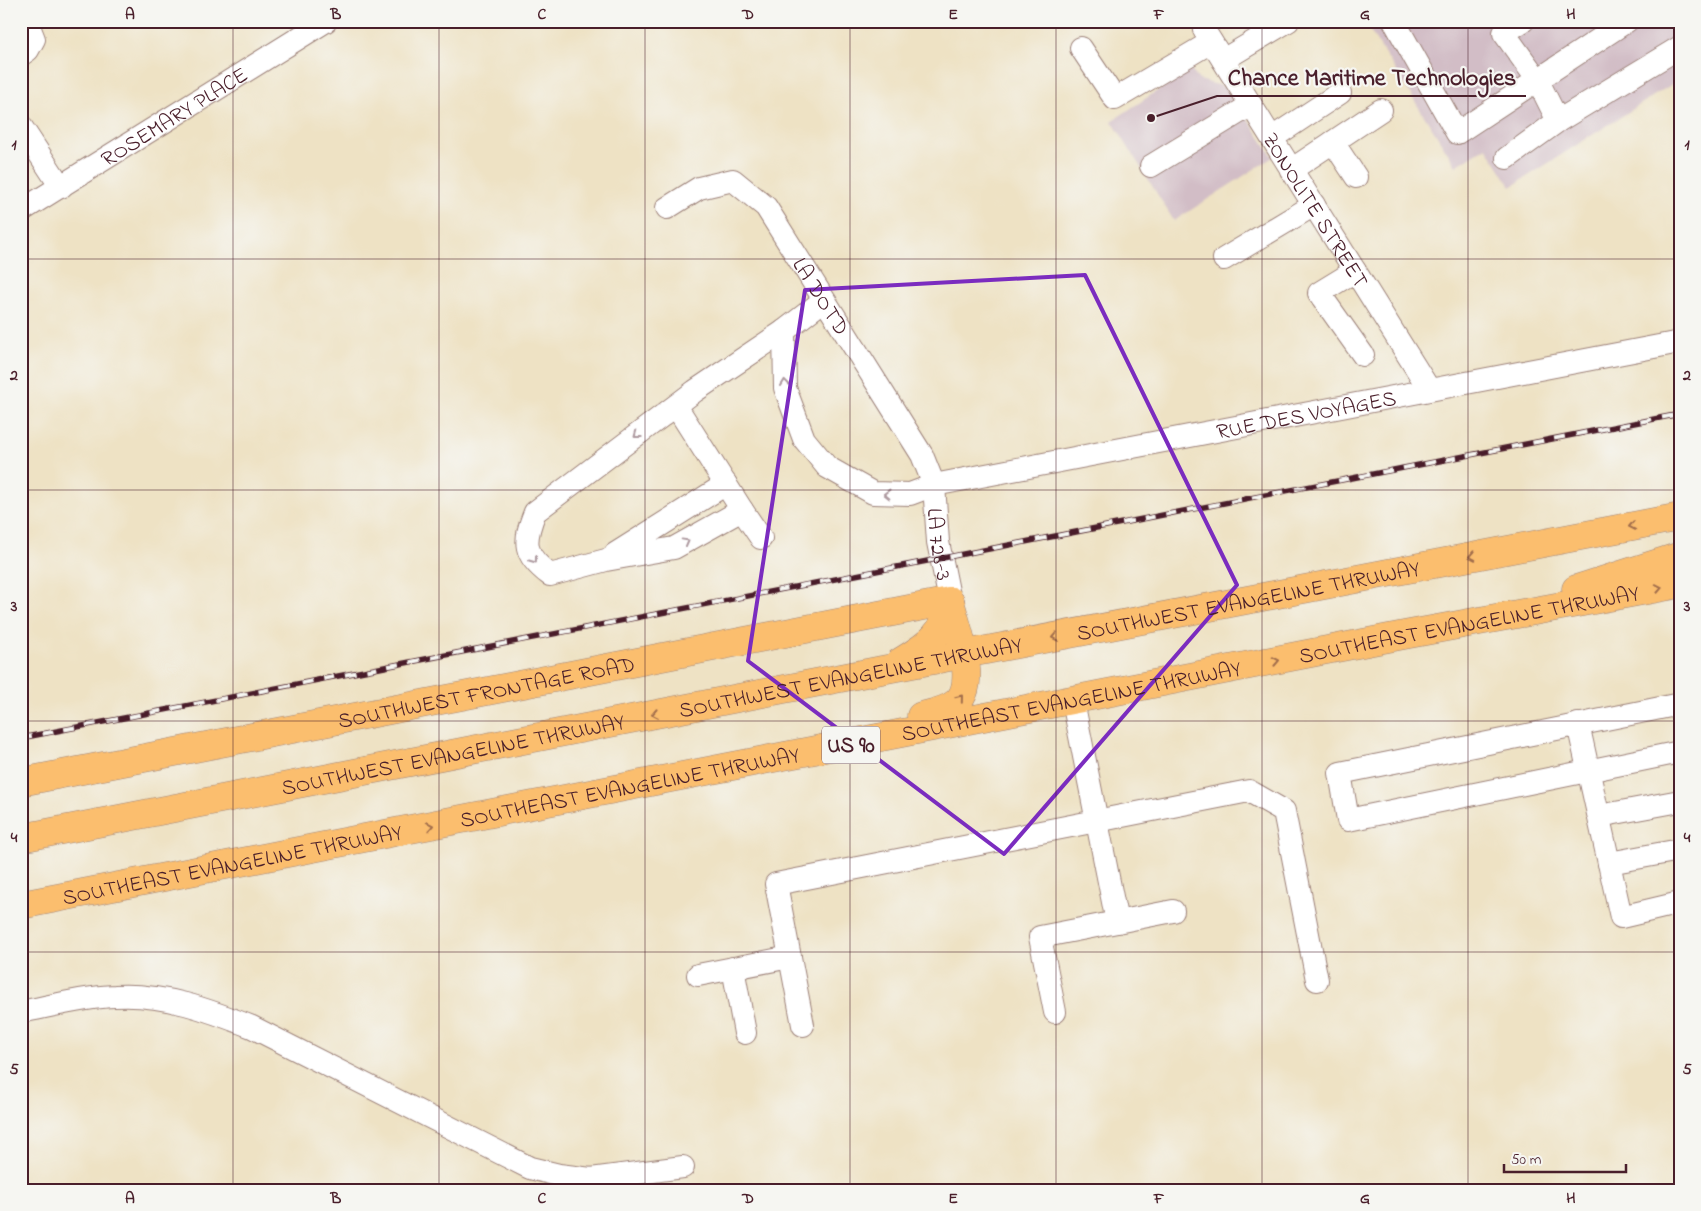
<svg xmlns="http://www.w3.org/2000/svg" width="1701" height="1211" viewBox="0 0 1701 1211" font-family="'Indie Flower',sans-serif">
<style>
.industrial{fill:#d2bdc6}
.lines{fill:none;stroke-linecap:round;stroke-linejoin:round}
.minor-casing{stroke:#9c8078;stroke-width:24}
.major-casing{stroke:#9c8078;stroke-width:29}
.highway-casing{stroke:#9c8078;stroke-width:29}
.minor{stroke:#fff;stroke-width:22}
.major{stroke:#fbbe6e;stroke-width:28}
.highway{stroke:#fbbe6e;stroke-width:28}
.rail-casing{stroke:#4a1f2b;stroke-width:5.5}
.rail{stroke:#f6f6f2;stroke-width:4;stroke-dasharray:11;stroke-linecap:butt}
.oneway{stroke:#ae9aa0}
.oneway2{stroke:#a26e4c}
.marked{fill:none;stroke:#7b2cbf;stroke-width:4;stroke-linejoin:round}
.grid{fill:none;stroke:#4a1f2b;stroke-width:1;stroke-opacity:0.55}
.labels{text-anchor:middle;stroke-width:4.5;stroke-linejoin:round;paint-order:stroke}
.shield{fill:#f6f6f2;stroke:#7e6067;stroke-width:1}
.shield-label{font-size:21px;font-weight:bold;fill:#4a1f2b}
.street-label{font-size:22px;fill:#4a1f2b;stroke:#f6f6f2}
.leader{fill:none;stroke:#4a1f2b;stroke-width:2}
.callout-dot{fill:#4a1f2b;stroke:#f6f6f2;stroke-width:2}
.callout-label{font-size:24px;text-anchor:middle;font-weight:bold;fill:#4a1f2b;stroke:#f6f6f2;stroke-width:4.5;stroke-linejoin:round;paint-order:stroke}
.neatline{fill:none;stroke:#4a1f2b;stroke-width:2}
.grid-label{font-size:16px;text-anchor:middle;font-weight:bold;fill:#4a1f2b}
</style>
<rect width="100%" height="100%" fill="#f6f6f2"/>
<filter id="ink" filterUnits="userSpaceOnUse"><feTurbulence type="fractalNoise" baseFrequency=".02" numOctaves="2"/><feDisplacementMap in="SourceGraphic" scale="10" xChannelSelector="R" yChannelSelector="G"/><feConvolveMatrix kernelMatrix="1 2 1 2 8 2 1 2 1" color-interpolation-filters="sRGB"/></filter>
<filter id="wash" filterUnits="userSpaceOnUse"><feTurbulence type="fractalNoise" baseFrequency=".0096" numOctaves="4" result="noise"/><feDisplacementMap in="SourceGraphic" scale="20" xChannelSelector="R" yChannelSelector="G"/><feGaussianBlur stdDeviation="1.12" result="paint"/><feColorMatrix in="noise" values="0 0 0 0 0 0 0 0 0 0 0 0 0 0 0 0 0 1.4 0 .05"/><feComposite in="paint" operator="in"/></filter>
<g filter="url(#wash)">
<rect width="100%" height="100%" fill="#eee2c4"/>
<g class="industrial">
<polygon points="1364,21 1680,21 1680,79 1511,187 1486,147 1456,166"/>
<polygon points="1190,69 1199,80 1225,87 1233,96 1273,157 1174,221 1112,121"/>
</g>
</g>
<g filter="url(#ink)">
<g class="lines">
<g class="minor-casing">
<g id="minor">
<polyline points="1394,21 1457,133 1627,21"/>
<path id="s1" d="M1204,30L1429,389"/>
<polyline points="1081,48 1115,99 1211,42"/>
<polyline points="21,55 28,50 34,39 27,21"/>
<polyline points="1223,60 1288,21"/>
<polyline points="1558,121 1680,47"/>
<polyline points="21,126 61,187"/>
<polyline points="1272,138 1340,93"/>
<polyline points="1333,142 1356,177"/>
<polyline points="1507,158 1558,121 1537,79 1504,33 1523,21"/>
<polyline points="1151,166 1251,105"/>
<polyline points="1291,170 1381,110"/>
<path id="s2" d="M667,208L699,188L733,180L766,207L922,455L934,485L938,542L950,601"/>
<path id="s3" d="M21,211L326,21"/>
<polyline points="1224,259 1314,205"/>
<polyline points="1355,271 1319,293 1363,355"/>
<path id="s4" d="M784,331L785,388L804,439L827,467L873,493L910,494L934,485L1680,342"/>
<path d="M676,406L742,510L674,548L606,560L550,575C523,555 523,542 535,512L695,391L784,331L824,300"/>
<polyline points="742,510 761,538"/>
<polyline points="615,554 726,484"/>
<polyline points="1073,701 1117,922 1173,911"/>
<polyline points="1680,704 1340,773 1348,820 1680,752"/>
<polyline points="1578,724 1621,917 1680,903"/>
<polyline points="1599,816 1680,801"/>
<polyline points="1609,863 1680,850"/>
<polyline points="733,968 745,1033"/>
<polyline points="698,975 790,957"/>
<path d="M21,1012C52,1006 84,997 115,996C163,993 209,1010 252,1027L530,1168L559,1175L591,1179L683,1167"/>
<polyline points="1055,1012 1040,937 1117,922"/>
<polyline points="803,1025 776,884 1249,791 1284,811 1317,980"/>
</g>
</g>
<g class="major-casing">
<g id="major">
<path id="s5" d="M21,782L950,601"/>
</g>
</g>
<g class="highway-casing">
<g id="highway">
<polyline points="1576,589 1680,556"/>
<path d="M900,662C925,647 947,633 950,601"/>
<path d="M921,716C933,713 947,711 957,702C979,683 956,626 950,601"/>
<path id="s6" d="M21,838L892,668L1680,517"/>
<path id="s7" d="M21,905L1404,635L1680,584"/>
</g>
</g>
<use href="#minor" class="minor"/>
<use href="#major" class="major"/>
<use href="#highway" class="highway"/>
<g class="rail-casing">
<polyline id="rail" points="21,738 1680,414"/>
</g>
<use href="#rail" class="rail"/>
</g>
<defs><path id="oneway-chevron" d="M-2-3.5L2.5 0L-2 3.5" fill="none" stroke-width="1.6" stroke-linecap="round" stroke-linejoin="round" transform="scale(1.25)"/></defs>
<g class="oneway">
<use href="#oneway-chevron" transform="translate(785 383) rotate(-96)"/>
<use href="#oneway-chevron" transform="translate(637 435) rotate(143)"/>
<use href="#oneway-chevron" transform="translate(887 494) rotate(-179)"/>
<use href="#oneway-chevron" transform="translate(686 542) rotate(-29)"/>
<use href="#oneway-chevron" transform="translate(534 560) rotate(54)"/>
</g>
<g class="oneway2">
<use href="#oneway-chevron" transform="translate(1632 526) rotate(169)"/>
<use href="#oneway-chevron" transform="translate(1472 556) rotate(169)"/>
<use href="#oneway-chevron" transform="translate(1659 588) rotate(-11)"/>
<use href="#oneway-chevron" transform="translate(1055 637) rotate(169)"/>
<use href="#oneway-chevron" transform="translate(1276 661) rotate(-11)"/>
<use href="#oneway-chevron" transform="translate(960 698) rotate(-51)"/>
<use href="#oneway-chevron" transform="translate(655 714) rotate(169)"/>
<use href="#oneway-chevron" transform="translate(430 826) rotate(-11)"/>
</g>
</g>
<path class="marked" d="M1085,275L1237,585L1004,854L748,661L805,290Z"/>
<path class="grid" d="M233,21V1190M439,21V1190M645,21V1190M850,21V1190M1056,21V1190M1262,21V1190M1468,21V1190M21,259H1680M21,490H1680M21,721H1680M21,952H1680"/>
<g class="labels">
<rect class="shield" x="822" y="726.5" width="58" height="37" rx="4"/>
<g class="shield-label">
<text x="851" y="752">US 90</text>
</g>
<g class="street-label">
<text dy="8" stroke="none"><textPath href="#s3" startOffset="180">ROSEMARY PLACE</textPath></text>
<text dy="8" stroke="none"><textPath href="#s1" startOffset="212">ZONOLITE STREET</textPath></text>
<text dy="8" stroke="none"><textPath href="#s2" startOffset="220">LA DOTD</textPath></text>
<text dy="8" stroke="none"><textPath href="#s4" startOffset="642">RUE DES VOYAGES</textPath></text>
<text dy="8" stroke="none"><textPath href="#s2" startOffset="500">LA 728-3</textPath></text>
<text dy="8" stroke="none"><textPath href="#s6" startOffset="1250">SOUTHWEST EVANGELINE THRUWAY</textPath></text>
<text dy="8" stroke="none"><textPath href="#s7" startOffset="1475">SOUTHEAST EVANGELINE THRUWAY</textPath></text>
<text dy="8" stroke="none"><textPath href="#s6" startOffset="845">SOUTHWEST EVANGELINE THRUWAY</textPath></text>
<text dy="8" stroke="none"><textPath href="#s5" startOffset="474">SOUTHWEST FRONTAGE ROAD</textPath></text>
<text dy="8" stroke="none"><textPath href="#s7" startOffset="1070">SOUTHEAST EVANGELINE THRUWAY</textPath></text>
<text dy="8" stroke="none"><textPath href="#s6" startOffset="440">SOUTHWEST EVANGELINE THRUWAY</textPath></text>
<text dy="8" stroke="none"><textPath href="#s7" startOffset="620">SOUTHEAST EVANGELINE THRUWAY</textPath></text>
<text dy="8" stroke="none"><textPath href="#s7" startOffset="215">SOUTHEAST EVANGELINE THRUWAY</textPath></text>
</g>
</g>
<path class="leader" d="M1151 118L1217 96H1526"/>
<circle class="callout-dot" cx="1151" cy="118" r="5"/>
<g class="callout-label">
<text x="1372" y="85">Chance Maritime Technologies</text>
</g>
<rect width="1701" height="1211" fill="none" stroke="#f6f6f2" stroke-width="55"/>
<path d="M1504 1164v8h122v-8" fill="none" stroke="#4a1f2b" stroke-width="2.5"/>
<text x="1511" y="1164" font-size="15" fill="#4a1f2b" stroke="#f6f6f2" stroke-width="4" paint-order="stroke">50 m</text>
<rect x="28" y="28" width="1646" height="1156" class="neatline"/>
<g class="grid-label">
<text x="130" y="19">A</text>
<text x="336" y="19">B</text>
<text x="542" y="19">C</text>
<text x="748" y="19">D</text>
<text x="953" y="19">E</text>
<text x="1159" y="19">F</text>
<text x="1365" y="19">G</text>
<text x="1571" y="19">H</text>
<text x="14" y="149">1</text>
<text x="1687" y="149">1</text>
<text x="14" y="380">2</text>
<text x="1687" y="380">2</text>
<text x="14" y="611">3</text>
<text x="1687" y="611">3</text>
<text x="14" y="842">4</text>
<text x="1687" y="842">4</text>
<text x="14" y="1074">5</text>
<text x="1687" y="1074">5</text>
<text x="130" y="1203">A</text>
<text x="336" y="1203">B</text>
<text x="542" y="1203">C</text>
<text x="748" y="1203">D</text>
<text x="953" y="1203">E</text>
<text x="1159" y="1203">F</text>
<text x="1365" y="1203">G</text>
<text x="1571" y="1203">H</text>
</g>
</svg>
